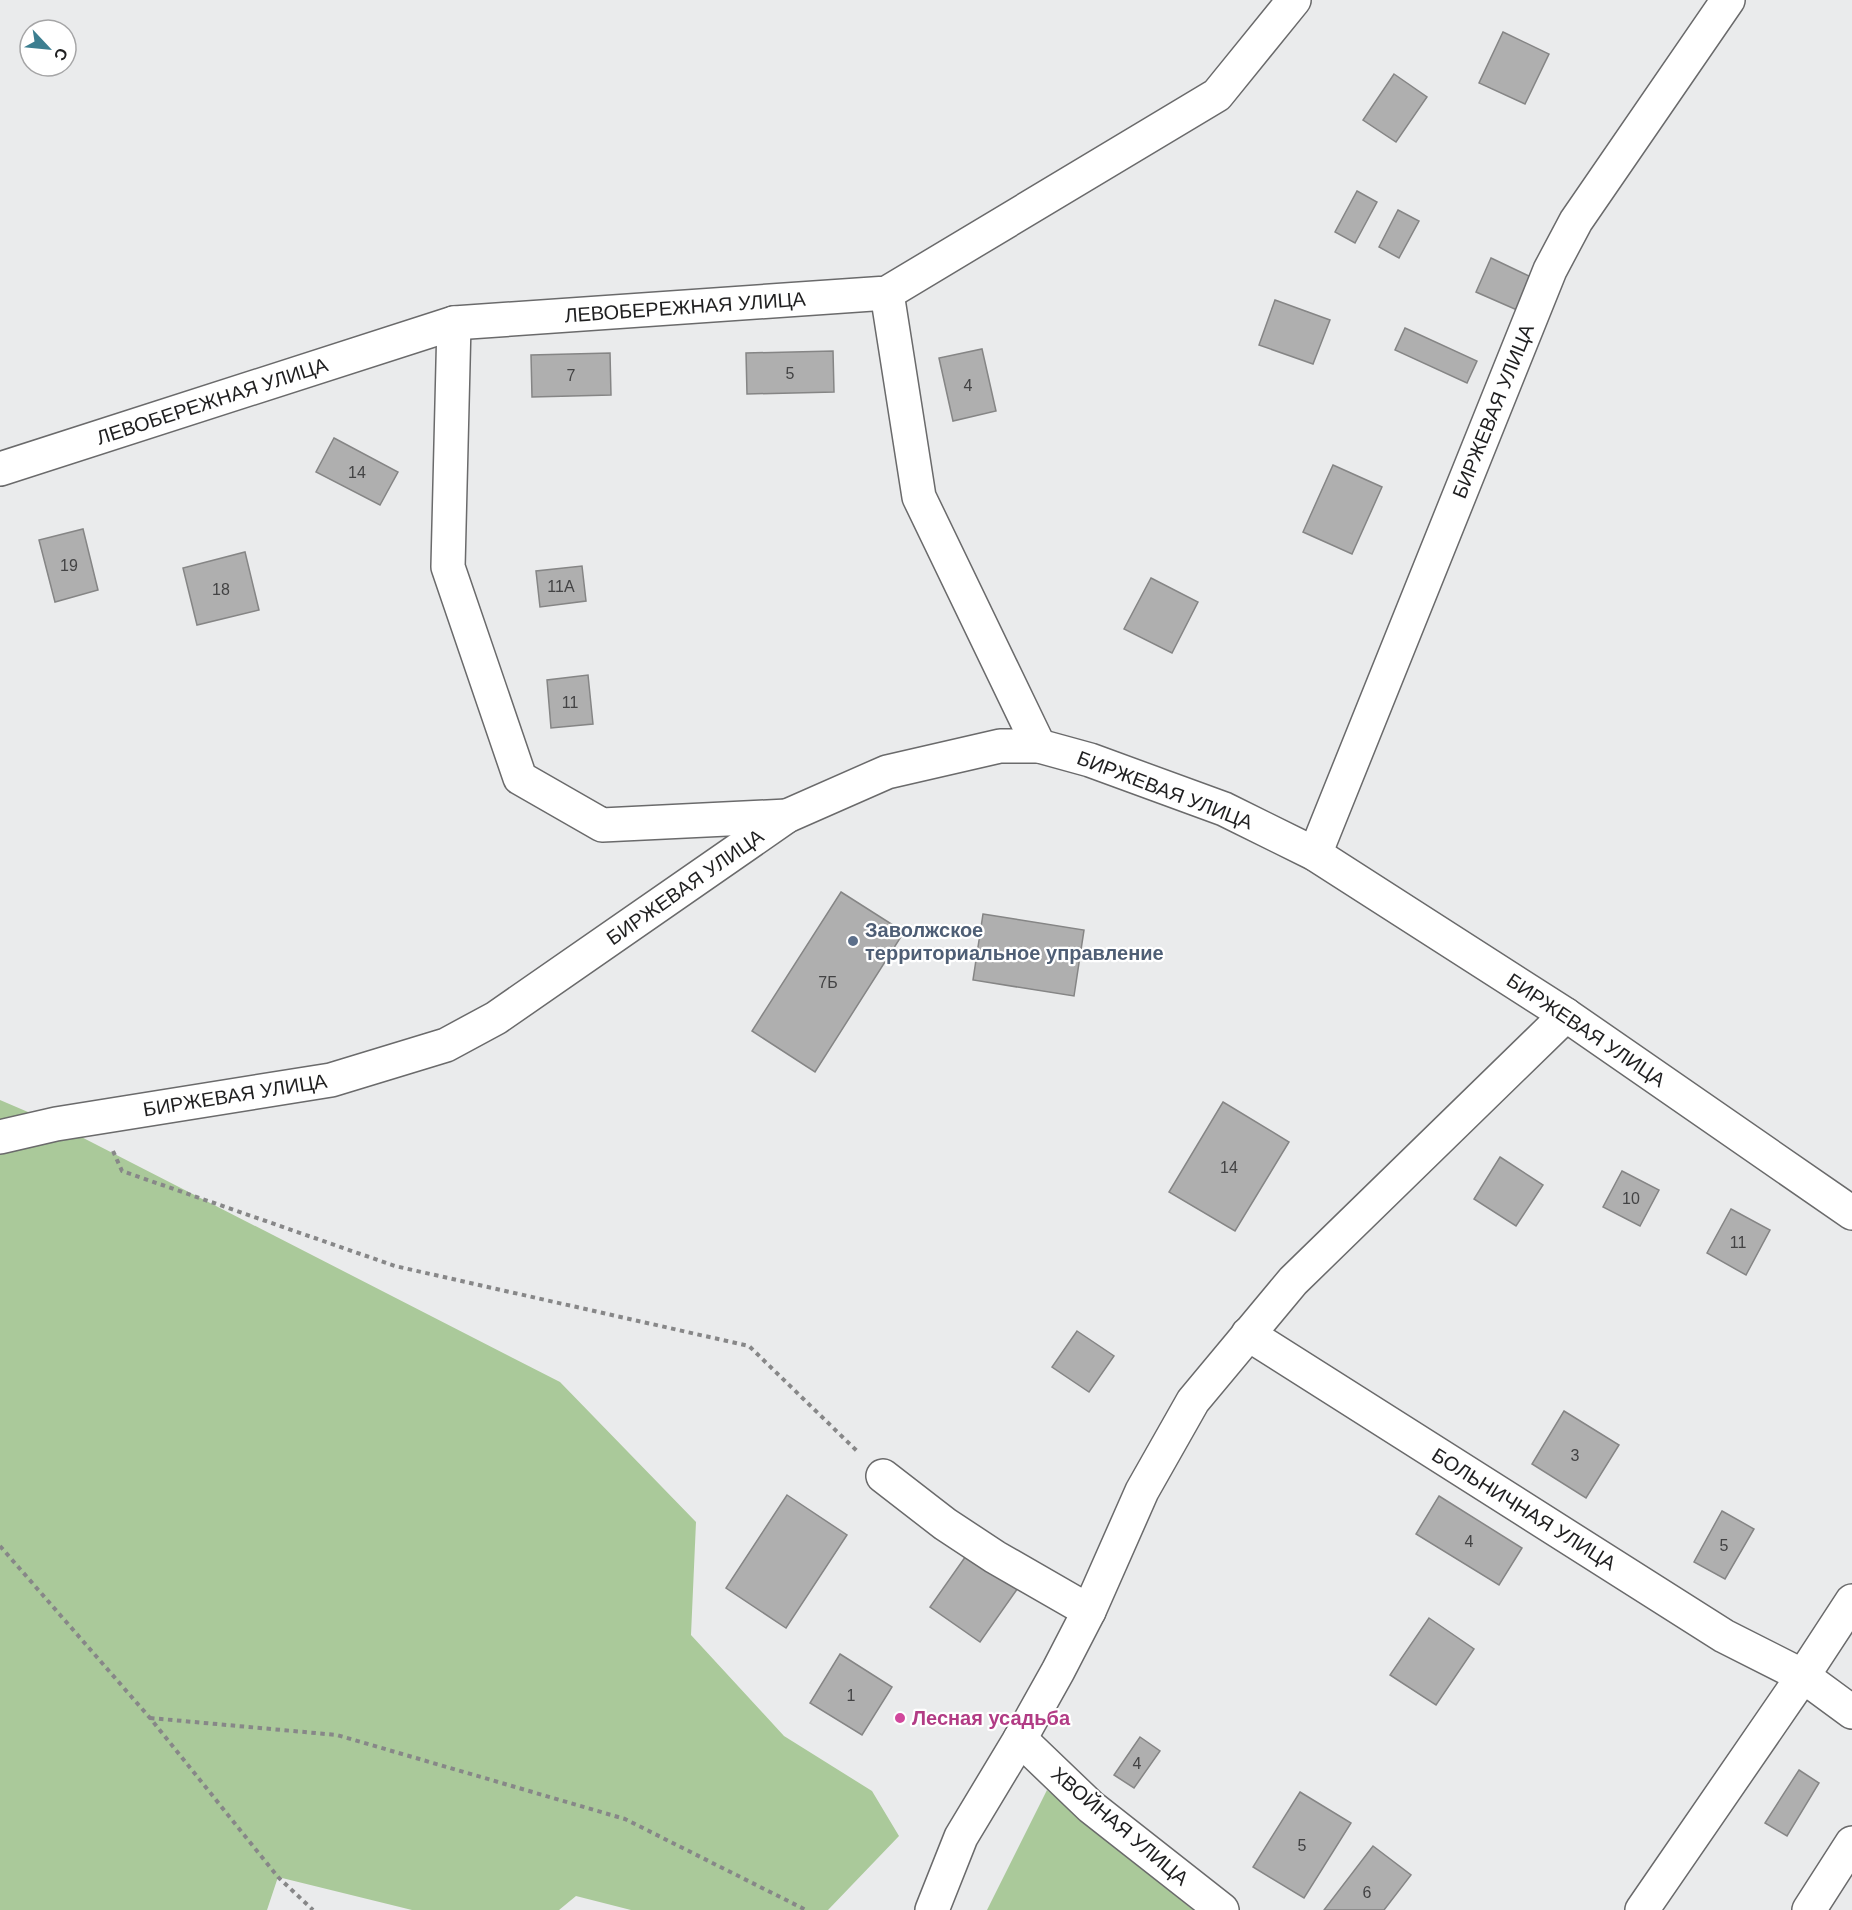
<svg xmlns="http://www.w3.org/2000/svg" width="1852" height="1910" viewBox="0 0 1852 1910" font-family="Arial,sans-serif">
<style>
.green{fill:#aac99a}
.building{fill:#afafaf;stroke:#858585;stroke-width:1.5}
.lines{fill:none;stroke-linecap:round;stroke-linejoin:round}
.minor-casing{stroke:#6a6a6b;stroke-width:36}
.path{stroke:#878788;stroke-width:4;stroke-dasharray:4.5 4.5;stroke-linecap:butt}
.minor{stroke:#fff;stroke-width:33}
.service-dot{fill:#5c6f8a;stroke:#fff;stroke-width:2}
.hotel-dot{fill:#d1479c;stroke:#fff;stroke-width:2}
.labels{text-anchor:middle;stroke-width:4.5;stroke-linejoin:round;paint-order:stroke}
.number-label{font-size:16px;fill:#434344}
.street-label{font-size:20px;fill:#1f1f20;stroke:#fff}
.service-label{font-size:20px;font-weight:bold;fill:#4e5e75;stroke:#fff;text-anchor:start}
.hotel-label{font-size:20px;font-weight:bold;fill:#b23c85;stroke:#fff;text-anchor:start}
</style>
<rect width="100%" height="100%" fill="#eaebec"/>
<g class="green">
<polygon points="0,1100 56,1124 560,1382 696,1522 691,1635 784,1736 872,1791 899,1836 828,1910 631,1910 576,1896 559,1910 412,1910 278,1877 267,1910 0,1910"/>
<polygon points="1047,1790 1193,1910 987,1910"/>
</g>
<g class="building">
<polygon points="1503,32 1549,54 1525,104 1479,83"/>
<polygon points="1394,74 1427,97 1396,142 1363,120"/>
<polygon points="1357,191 1377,202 1355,243 1335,232"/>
<polygon points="1398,210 1419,221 1399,258 1379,247"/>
<polygon points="1491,258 1531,277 1517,310 1476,292"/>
<polygon points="1275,300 1330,320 1313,364 1259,345"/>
<polygon points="1405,328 1477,361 1467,383 1395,350"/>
<polygon points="982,349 996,411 953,421 939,358"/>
<polygon points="833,351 834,392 747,394 746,353"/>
<polygon points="610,353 611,395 532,397 531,355"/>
<polygon points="334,438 398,472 380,505 316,472"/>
<polygon points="1333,465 1382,487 1352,554 1303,532"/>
<polygon points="83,529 98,590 55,602 39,540"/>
<polygon points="245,552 259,610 197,625 183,568"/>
<polygon points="582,566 586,601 540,607 536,571"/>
<polygon points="1151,578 1198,602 1172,653 1124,629"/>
<polygon points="588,675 593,724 551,728 547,680"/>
<polygon points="841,892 904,932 815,1072 752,1031"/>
<polygon points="983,914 1084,930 1074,996 973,980"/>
<polygon points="1223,1102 1289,1142 1235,1231 1169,1192"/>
<polygon points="1500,1157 1543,1185 1516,1226 1474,1199"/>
<polygon points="1622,1171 1659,1190 1640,1226 1603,1207"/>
<polygon points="1731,1209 1770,1230 1746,1275 1707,1253"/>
<polygon points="1077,1331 1114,1356 1089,1392 1052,1367"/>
<polygon points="1564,1411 1619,1445 1586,1498 1532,1464"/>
<polygon points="787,1495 847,1535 786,1628 726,1588"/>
<polygon points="1439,1496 1522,1548 1499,1585 1416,1534"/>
<polygon points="1722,1511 1754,1529 1725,1579 1694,1562"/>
<polygon points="968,1553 1018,1588 980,1642 930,1607"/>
<polygon points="1429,1618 1474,1649 1436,1705 1390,1675"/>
<polygon points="840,1654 892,1687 862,1735 810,1703"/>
<polygon points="1140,1737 1160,1751 1134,1788 1114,1775"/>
<polygon points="1799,1770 1819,1783 1787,1836 1765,1823"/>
<polygon points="1300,1792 1351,1823 1304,1898 1253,1867"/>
<polygon points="1373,1846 1411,1875 1384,1910 1324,1910"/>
</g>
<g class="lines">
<g class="minor-casing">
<g id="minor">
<polyline points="887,293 919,497 1039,746"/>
<polyline points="454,323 448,567 520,778 602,825 787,816"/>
<polyline points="0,469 454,323 887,293 1217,95 1294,0"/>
<polyline points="1315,854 1550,270 1576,221 1728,0"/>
<polyline points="0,1137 56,1124 331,1080 446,1045 496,1018 787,816 887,772 1000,746 1039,746 1090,760 1224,809 1315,854 1566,1015 1852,1213"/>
<polyline points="1248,1334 1724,1636 1803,1676 1852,1712"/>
<polyline points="883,1476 945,1524 995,1557 1089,1611"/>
<polyline points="1020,1739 1091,1807 1222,1910"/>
<polyline points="932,1910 961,1837 1020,1739 1058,1671 1089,1611 1142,1491 1193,1401 1293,1281 1566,1015"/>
<polyline points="1642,1910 1803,1676 1852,1601"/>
<polyline points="1809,1910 1852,1843"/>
</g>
</g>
<g class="path">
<polyline points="113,1151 122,1171 395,1266 749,1346 858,1452"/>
<polyline points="0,1546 150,1718 278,1877 313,1910"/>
<polyline points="150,1718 337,1735 625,1819 806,1910"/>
</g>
<use href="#minor" class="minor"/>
</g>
<circle class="service-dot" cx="853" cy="941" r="6"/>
<circle class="hotel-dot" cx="900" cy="1718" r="6"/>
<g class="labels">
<g class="number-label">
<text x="790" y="379">5</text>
<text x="571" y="381">7</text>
<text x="968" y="391">4</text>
<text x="357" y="478">14</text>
<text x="69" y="571">19</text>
<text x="561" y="592">11А</text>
<text x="221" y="595">18</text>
<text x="570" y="708">11</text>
<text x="828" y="988">7Б</text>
<text x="1229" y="1173">14</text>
<text x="1631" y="1204">10</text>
<text x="1738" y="1248">11</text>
<text x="1575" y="1461">3</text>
<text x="1469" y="1547">4</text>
<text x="1724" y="1551">5</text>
<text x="851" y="1701">1</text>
<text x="1137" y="1769">4</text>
<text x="1302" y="1851">5</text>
<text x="1367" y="1898">6</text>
</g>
<g class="street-label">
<text transform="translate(685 307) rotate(-4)" y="7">ЛЕВОБЕРЕЖНАЯ УЛИЦА</text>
<text transform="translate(212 401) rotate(-18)" y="7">ЛЕВОБЕРЕЖНАЯ УЛИЦА</text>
<text transform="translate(1493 411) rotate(-68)" y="7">БИРЖЕВАЯ УЛИЦА</text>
<text transform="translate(1165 790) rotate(21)" y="7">БИРЖЕВАЯ УЛИЦА</text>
<text transform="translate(685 887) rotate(-35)" y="7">БИРЖЕВАЯ УЛИЦА</text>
<text transform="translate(1586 1030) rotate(34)" y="7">БИРЖЕВАЯ УЛИЦА</text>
<text transform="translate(235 1095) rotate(-9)" y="7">БИРЖЕВАЯ УЛИЦА</text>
<text transform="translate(1524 1509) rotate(32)" y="7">БОЛЬНИЧНАЯ УЛИЦА</text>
<text transform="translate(1120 1826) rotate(40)" y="7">ХВОЙНАЯ УЛИЦА</text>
</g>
<g class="service-label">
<text x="865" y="937">Заволжское<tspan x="865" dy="23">территориальное управление</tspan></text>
</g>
<g class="hotel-label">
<text x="912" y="1725">Лесная усадьба</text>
</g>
</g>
<g transform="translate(48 48) rotate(116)"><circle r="28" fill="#ffffff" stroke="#a5a5a6" stroke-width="1.5"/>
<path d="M0-4.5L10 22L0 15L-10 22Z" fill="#3c7e90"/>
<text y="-9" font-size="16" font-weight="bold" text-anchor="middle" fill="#1f1f20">С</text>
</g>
</svg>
